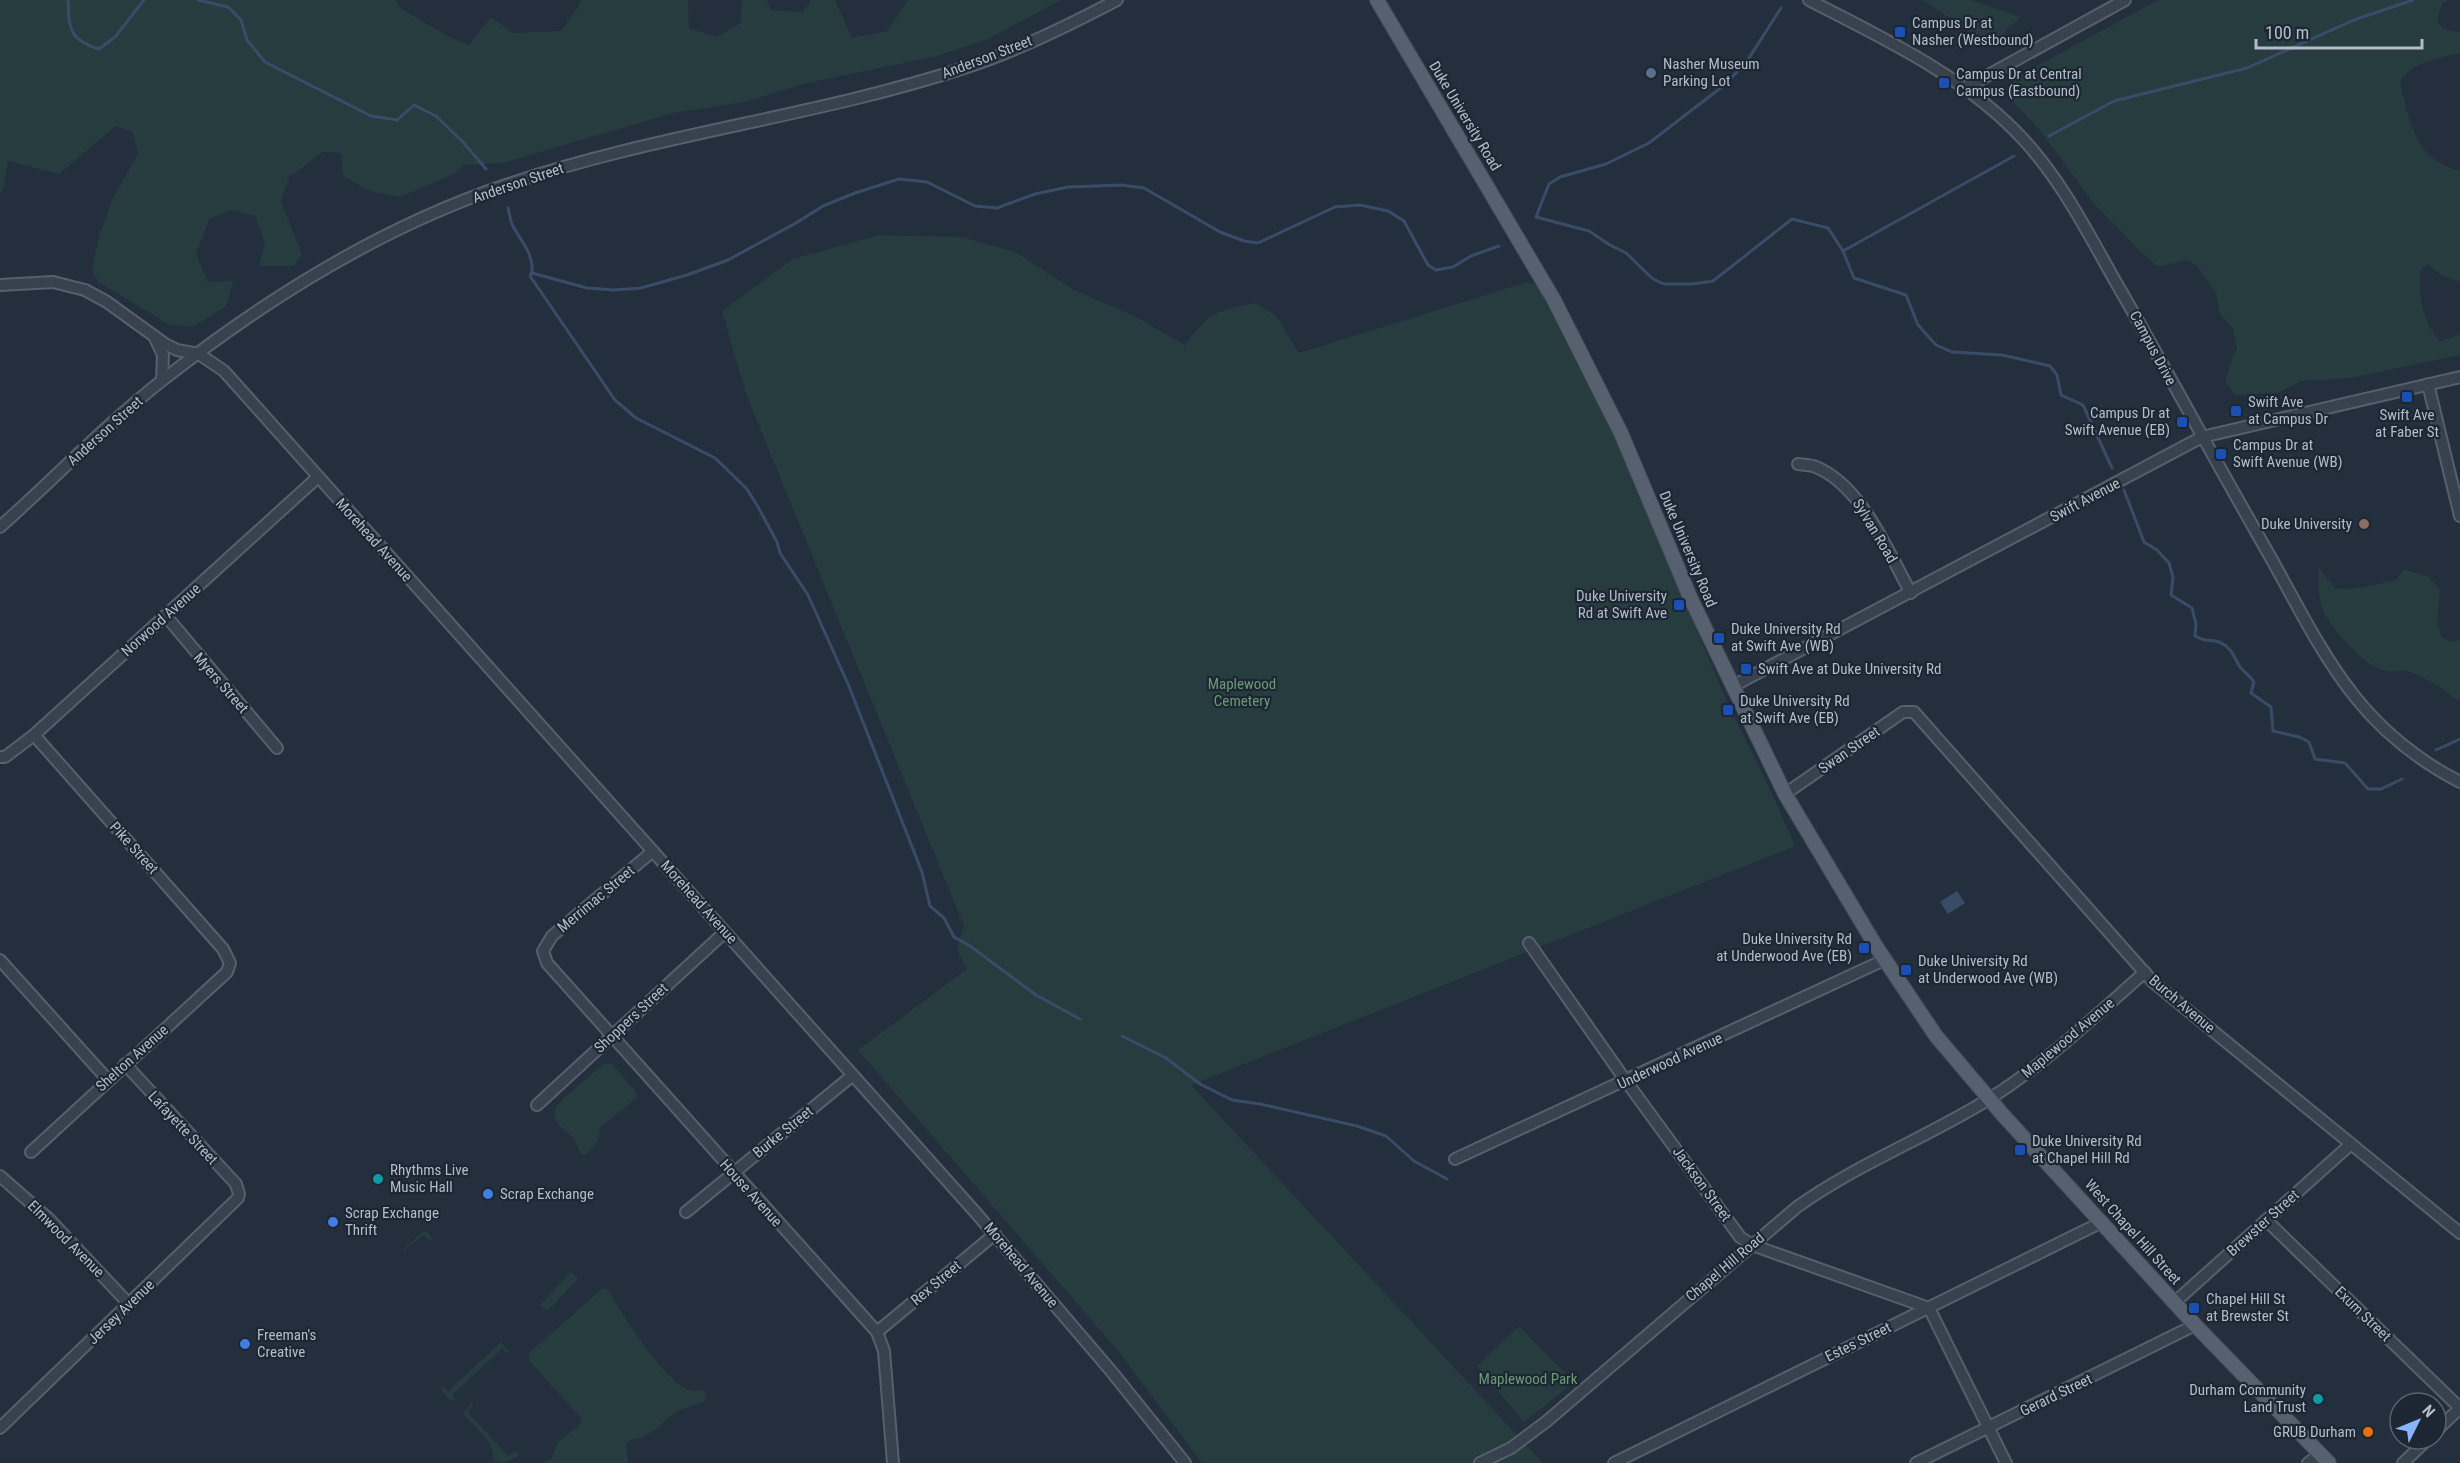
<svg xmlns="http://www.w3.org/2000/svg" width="2460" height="1463" viewBox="0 0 2460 1463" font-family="'Roboto Condensed',sans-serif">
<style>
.green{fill:#263c3f}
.water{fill:#394c67}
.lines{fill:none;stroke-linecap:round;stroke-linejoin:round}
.stream{stroke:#394c67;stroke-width:3}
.minor-casing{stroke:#565f6c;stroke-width:14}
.major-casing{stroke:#414a57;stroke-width:16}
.minor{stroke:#38414e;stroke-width:10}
.major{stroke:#56606e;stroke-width:14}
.transit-dot{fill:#1a4fb4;stroke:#1d2633;stroke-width:2}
.service-dot{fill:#5c6f8a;stroke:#1d2633;stroke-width:2}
.education-dot{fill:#8d6e63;stroke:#1d2633;stroke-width:2}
.culture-dot{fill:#0f9aa8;stroke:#1d2633;stroke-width:2}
.shop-dot{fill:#3f7fe0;stroke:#1d2633;stroke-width:2}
.food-dot{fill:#e8710a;stroke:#1d2633;stroke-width:2}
.labels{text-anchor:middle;stroke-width:4.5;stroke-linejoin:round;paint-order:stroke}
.poi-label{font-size:15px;fill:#b4bcc9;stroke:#1d2633;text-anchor:start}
.street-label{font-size:15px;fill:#b4bcc9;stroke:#1d2633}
.park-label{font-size:15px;fill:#6b9a76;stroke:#1d2633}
</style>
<rect width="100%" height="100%" fill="#242f3e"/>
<g class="green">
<polygon points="0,0 396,0 400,8 451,38 469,45 491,17 513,33 561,31 580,4 580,0 688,0 689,28 717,37 741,23 742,0 767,0 771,10 803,12 811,0 835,0 852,38 887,31 908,0 1061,0 986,40 937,56 803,84 745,102 673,113 503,163 464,165 452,175 400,197 370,191 343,176 341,153 323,152 289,177 281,201 302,255 294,266 259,266 265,243 255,216 231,210 209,219 196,254 208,282 233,281 226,306 193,327 170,325 98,282 92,269 100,233 113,198 138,154 133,132 116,126 59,174 8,161 4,186 0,194"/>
<polygon points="1923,0 1971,0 2021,17 2007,29 1998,47 1988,47 1968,30"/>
<path d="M2158,0H2449L2443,3L2437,19L2442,28L2460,33V53C2439,58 2412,62 2400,81C2409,121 2415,160 2460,171V282L2441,275L2427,264L2420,271C2420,303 2421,316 2440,342L2460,334V355L2350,378L2301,381L2277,393L2235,395L2225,382L2233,356L2237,350L2233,329L2220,314L2216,293L2197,266L2187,260L2158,267L2142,253L2094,204L2040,130L2011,100L2007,87L2017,77Z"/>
<path d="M879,235L961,237L1015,252L1074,290L1134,316L1185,345C1209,313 1215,311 1255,303L1276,316L1299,353L1528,282L1537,285L1615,436L1728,704L1768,785L1795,846L1191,1085L1543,1463H1202L1119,1352L858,1050L967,969L957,950L964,926L746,394L722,311L793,259Z"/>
<path d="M2318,567L2335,588C2357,592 2374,584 2396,580L2404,569L2429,577L2440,590L2437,624L2441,636L2450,642L2460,640V702C2446,692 2430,679 2413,673C2404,669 2395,672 2386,671C2365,668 2329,627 2322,608C2318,598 2319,578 2318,567Z"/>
<path d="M605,1063L612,1064L637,1093L636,1098L600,1128L598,1141L586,1155L580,1153C574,1131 563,1134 554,1117L556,1107L566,1096Z"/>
<polygon points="422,1232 428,1232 433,1239 429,1240 423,1235 404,1251 404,1249"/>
<polygon points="571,1272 578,1279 547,1311 540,1305"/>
<path d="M607,1288C621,1313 660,1374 685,1388C690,1392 697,1391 703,1390L707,1397L704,1402L680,1410L669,1417L655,1430L641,1438L630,1440L626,1444L628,1463H543L552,1458L558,1442L580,1425L582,1419L533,1365L528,1358L530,1352L602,1289Z"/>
<polygon points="1519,1326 1574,1382 1524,1422 1477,1366"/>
<polygon points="501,1342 510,1352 506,1353 502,1349 452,1395 456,1400 451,1401 441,1390 441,1387 443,1386 448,1391"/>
<path d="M471,1403L474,1405L468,1412L508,1456L515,1451L519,1454L518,1457L504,1463L494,1461C493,1437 477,1431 463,1414Z"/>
</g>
<polygon class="water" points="1957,891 1965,903 1948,914 1940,902"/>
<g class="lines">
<g class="stream">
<path d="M68,0C69,28 69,40 99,49L115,37L144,0"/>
<polyline points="198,0 228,7 241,20 247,40 265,62 371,116 397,120 414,105 436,116 463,142 486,169"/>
<polyline points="1781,8 1749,58 1727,83 1649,143 1606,164 1560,177 1549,184 1536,217 1589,231 1610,245 1626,253 1653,279 1664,284 1692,284 1713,281 1792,219 1828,228 1843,251 2014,156"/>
<polyline points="2049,136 2114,101 2247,68 2354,20 2413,0"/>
<path d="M508,208C510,214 510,222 514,228C522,242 534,255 532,273L587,288L614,290L641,288L687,275L728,260L796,223L823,206L855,193L899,179L927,182L975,206L997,208L1035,194L1068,187L1121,185L1144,188L1220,232L1244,241L1258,243L1335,207L1360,205L1388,211L1404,221L1428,265L1436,270L1453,267L1471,256L1499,246"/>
<polyline points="1843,251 1854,278 1906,295 1918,325 1936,345 1952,352 2002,355 2050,366 2057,375 2061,395 2083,405 2112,468"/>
<polyline points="532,271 530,276 615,400 636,418 715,458 746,488 757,505 777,542 780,553 808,595 848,684 922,872 930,906 944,918 954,937 970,946 1036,995 1080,1019"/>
<path d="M2124,490L2144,542L2157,550L2169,563L2173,577L2171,595L2192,608L2196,624L2195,636C2207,643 2210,639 2219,642C2233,648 2233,657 2241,668C2245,673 2250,676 2254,682L2251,693L2271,707L2273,731L2299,737L2309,742L2315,759L2345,763L2368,789H2381L2402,779"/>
<polyline points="2436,750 2460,739"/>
<polyline points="1122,1036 1166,1058 1200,1084 1232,1100 1260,1104 1357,1126 1386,1136 1414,1161 1447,1179"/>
</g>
<g class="minor-casing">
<g id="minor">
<path d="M1809,0C1884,39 1965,76 2023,139C2061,180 2087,231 2114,279C2168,372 2218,466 2271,558C2324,654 2357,729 2460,782"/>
<polyline points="1965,88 2125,0"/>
<polyline points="0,285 53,282 85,290 107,302 165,344 177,350 199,354 224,371 976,1213 1111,1371 1185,1463"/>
<polyline points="155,338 163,355 162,380"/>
<polyline points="2428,384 2460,516"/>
<path d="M1798,464C1803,465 1811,465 1816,467C1862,486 1888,552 1911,593"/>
<path d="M0,527C55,478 106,424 164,379C266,299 385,225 509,184C656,134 813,117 961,69C1015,52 1067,26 1117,0"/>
<polyline points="166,616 277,748"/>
<polyline points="1733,686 2202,437 2460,377"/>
<polyline points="0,757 5,757 34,735 318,477"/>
<polyline points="1785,794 1903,712 1914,712 2153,982 2460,1233"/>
<polyline points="653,851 552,936 543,951 547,963 877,1332 884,1351 893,1463"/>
<polyline points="1529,943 1626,1081 1740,1237 1752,1245 1929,1308 2006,1463"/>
<polyline points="0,960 108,1080"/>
<polyline points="537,1105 725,932"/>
<polyline points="31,1152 227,972 230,963 223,949 34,735"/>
<polyline points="1455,1159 1884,960"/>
<polyline points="0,1176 49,1219 129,1304"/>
<polyline points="686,1212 853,1075"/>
<polyline points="2266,1220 2460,1408"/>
<polyline points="2175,1302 2351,1144"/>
<polyline points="877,1332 995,1234"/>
<polyline points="0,1428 238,1198 239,1194 236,1184 125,1064"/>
<polyline points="2436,1431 2460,1408"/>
<path d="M1480,1463L1511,1448L1547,1421L1797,1207C1857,1164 1926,1138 1989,1099C2045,1064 2095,1016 2145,972"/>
<polyline points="1614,1463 2102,1222"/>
<polyline points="1916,1463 2195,1325"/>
<polyline points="2308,1463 2320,1454"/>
<polyline points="2403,1463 2428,1439"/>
</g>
</g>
<g class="major-casing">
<polyline id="major" points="1377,0 1554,300 1621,433 1690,597 1785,794 1877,948 1936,1036 2003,1115 2195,1325 2329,1463"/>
</g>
<use href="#minor" class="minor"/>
<use href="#major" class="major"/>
</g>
<g class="transit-dot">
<rect x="1894" y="26" width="12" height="12" rx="3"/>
<rect x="1938" y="77" width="12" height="12" rx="3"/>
<rect x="2401" y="391" width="12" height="12" rx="3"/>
<rect x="2230" y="405" width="12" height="12" rx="3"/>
<rect x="2176" y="416" width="12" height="12" rx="3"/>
<rect x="2215" y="448" width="12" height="12" rx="3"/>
<rect x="1673" y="599" width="12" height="12" rx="3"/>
<rect x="1713" y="632" width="12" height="12" rx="3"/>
<rect x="1740" y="663" width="12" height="12" rx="3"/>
<rect x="1722" y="704" width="12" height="12" rx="3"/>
<rect x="1858" y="942" width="12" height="12" rx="3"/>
<rect x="1900" y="964" width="12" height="12" rx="3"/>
<rect x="2014" y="1144" width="12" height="12" rx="3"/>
<rect x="2188" y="1302" width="12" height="12" rx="3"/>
</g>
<circle class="service-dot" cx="1651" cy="73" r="6"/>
<circle class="education-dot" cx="2364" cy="524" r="6"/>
<g class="culture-dot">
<circle cx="378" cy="1179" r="6"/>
<circle cx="2318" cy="1399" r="6"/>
</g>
<g class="shop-dot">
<circle cx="488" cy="1194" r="6"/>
<circle cx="333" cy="1222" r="6"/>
<circle cx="245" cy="1344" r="6"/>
</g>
<circle class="food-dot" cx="2368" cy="1432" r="6"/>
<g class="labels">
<g class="poi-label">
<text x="1912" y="28">Campus Dr at<tspan x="1912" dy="17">Nasher (Westbound)</tspan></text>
<text x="1663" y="69">Nasher Museum<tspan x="1663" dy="17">Parking Lot</tspan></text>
<text x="1956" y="79">Campus Dr at Central<tspan x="1956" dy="17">Campus (Eastbound)</tspan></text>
<text x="2248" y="407">Swift Ave<tspan x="2248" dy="17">at Campus Dr</tspan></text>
<text x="2170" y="418" text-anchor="end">Campus Dr at<tspan x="2170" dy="17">Swift Avenue (EB)</tspan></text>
<text x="2407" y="420" text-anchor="middle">Swift Ave<tspan x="2407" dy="17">at Faber St</tspan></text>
<text x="2233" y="450">Campus Dr at<tspan x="2233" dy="17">Swift Avenue (WB)</tspan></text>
<text x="2352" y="529" text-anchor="end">Duke University</text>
<text x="1667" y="601" text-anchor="end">Duke University<tspan x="1667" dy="17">Rd at Swift Ave</tspan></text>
<text x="1731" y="634">Duke University Rd<tspan x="1731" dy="17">at Swift Ave (WB)</tspan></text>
<text x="1758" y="674">Swift Ave at Duke University Rd</text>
<text x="1740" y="706">Duke University Rd<tspan x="1740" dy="17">at Swift Ave (EB)</tspan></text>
<text x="1852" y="944" text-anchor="end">Duke University Rd<tspan x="1852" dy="17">at Underwood Ave (EB)</tspan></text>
<text x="1918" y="966">Duke University Rd<tspan x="1918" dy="17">at Underwood Ave (WB)</tspan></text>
<text x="2032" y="1146">Duke University Rd<tspan x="2032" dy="17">at Chapel Hill Rd</tspan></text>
<text x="390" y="1175">Rhythms Live<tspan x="390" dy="17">Music Hall</tspan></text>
<text x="500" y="1199">Scrap Exchange</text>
<text x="345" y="1218">Scrap Exchange<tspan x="345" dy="17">Thrift</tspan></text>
<text x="2206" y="1304">Chapel Hill St<tspan x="2206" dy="17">at Brewster St</tspan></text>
<text x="257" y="1340">Freeman's<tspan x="257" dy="17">Creative</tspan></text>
<text x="2306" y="1395" text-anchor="end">Durham Community<tspan x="2306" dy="17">Land Trust</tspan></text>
<text x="2356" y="1437" text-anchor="end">GRUB Durham</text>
</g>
<g class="street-label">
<text transform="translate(987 57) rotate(-21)" y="5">Anderson Street</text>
<text transform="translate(1465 116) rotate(59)" y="5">Duke University Road</text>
<text transform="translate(518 183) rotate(-19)" y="5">Anderson Street</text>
<text transform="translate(2153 348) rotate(62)" y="5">Campus Drive</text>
<text transform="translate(105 431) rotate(-42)" y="5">Anderson Street</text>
<text transform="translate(2085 500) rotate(-28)" y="5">Swift Avenue</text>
<text transform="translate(1875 531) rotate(59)" y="5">Sylvan Road</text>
<text transform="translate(374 540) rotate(48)" y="5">Morehead Avenue</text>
<text transform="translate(1688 549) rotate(67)" y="5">Duke University Road</text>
<text transform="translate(161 620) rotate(-42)" y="5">Norwood Avenue</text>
<text transform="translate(221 683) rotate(49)" y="5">Myers Street</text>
<text transform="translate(1849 750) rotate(-35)" y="5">Swan Street</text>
<text transform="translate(134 848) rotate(48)" y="5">Pike Street</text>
<text transform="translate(596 899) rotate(-40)" y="5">Merrimac Street</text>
<text transform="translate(699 902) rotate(48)" y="5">Morehead Avenue</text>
<text transform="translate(2182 1004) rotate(40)" y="5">Burch Avenue</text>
<text transform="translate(631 1018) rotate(-43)" y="5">Shoppers Street</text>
<text transform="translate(2068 1038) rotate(-40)" y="5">Maplewood Avenue</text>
<text transform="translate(132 1058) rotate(-42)" y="5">Shelton Avenue</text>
<text transform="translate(1670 1061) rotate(-25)" y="5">Underwood Avenue</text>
<text transform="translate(183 1128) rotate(47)" y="5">Lafayette Street</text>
<text transform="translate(783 1132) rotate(-39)" y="5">Burke Street</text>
<text transform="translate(1702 1184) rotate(54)" y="5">Jackson Street</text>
<text transform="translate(751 1193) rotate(48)" y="5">House Avenue</text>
<text transform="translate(2263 1223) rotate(-42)" y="5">Brewster Street</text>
<text transform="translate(2133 1232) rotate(48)" y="5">West Chapel Hill Street</text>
<text transform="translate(66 1239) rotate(45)" y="5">Elmwood Avenue</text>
<text transform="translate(1021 1265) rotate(50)" y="5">Morehead Avenue</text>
<text transform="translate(1725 1267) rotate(-40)" y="5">Chapel Hill Road</text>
<text transform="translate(936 1283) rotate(-40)" y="5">Rex Street</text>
<text transform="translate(121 1312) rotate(-44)" y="5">Jersey Avenue</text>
<text transform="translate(2363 1314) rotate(44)" y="5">Exum Street</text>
<text transform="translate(1858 1342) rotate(-26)" y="5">Estes Street</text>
<text transform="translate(2056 1395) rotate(-26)" y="5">Gerard Street</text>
</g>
<g class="park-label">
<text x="1242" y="689">Maplewood<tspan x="1242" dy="17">Cemetery</tspan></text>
<text x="1528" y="1384">Maplewood Park</text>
</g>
</g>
<g transform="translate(2418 1421) rotate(47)"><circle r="28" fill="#1d2633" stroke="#59626f" stroke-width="1.5"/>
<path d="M0-4.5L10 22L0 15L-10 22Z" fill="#8ab4f8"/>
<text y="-9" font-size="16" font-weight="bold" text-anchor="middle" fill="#b4bcc9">N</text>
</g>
<path d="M2256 39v9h166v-9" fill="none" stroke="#b4bcc9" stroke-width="3"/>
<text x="2265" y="39" font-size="18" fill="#b4bcc9" stroke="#1d2633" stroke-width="4.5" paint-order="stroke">100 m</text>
</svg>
